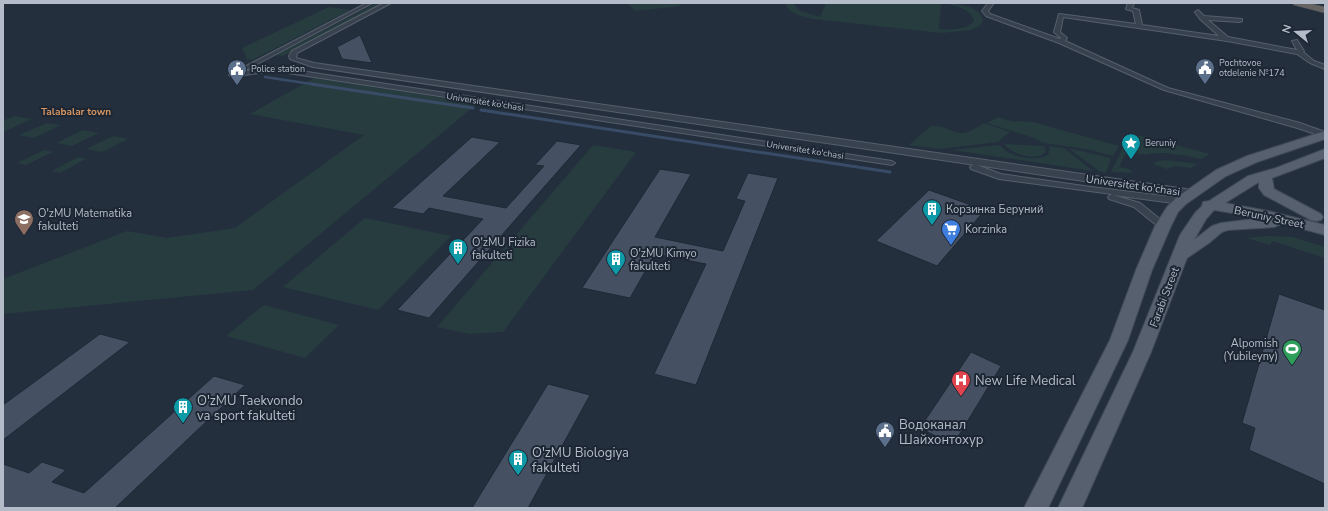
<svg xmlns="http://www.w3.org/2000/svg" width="1328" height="511" viewBox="0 0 1328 511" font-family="'Nunito Sans',sans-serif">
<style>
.green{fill:#263c3f}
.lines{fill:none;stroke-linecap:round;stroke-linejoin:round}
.stream-far1{stroke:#394c67;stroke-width:2.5}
.stream{stroke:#394c67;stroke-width:3}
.building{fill:#455162;stroke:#1f2835}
.pedestrian-casing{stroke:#565f6c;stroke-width:2}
.minor-casing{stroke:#565f6c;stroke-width:2}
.primary-casing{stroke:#414a57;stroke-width:2}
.trunk-casing{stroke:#434c59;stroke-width:1}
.pedestrian{fill:#38414e;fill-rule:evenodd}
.minor{fill:#38414e;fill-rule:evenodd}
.primary{fill:#56606e;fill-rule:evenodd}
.trunk{fill:#656462;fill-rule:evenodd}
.labels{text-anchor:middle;stroke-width:4;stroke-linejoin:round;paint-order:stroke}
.far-poi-label{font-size:9px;fill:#b4bcc9;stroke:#1d2633;text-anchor:start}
.far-street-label{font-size:9px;fill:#b4bcc9;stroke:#1d2633}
.far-neighbourhood-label{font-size:10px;font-weight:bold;fill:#d59563;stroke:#1d2633}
.street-label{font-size:11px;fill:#b4bcc9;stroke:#1d2633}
.poi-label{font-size:11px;fill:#b4bcc9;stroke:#1d2633;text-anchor:start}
.near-poi-label{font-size:13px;fill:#b4bcc9;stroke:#1d2633;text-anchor:start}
</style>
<rect width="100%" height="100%" fill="#242f3e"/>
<g class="green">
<polygon points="377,3 385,3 283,56 276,55"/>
<polygon points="628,3 678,3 681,6 635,11"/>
<path d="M785,3H793L800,11L820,17L826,3H941L939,29C950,30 967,30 974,21C972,8 952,5 942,3C954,3 981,5 983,21L979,26L971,30L941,33L814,19C804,17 788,14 785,3Z"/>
<polygon points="329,7 350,10 252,60 245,59 247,58 242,48"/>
<polygon points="314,78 478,103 253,290 3,314 3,279 127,231 167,238 235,228 364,135 250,114"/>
<polygon points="14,116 32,119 3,132 3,121"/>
<polygon points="998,117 1014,122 1018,121 1033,122 1119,146 1113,156 1086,149 1044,143 1034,138 987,123"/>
<polygon points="47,123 61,125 34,138 19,135"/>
<path d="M984,123L1010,132L1001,139L998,142L939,149L909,145L931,126C959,126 953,144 984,123Z"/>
<polygon points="83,130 99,133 72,146 56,143"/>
<path d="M1130,133L1210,154L1201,159C1189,156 1176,154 1163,153C1148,152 1147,158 1132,151L1124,156L1119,167L1129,169L1133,173L1111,172Z"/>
<polygon points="113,136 128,139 102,152 86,149"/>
<path d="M1004,144L1044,146L1046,151C1038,163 1011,154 1004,144Z"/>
<polygon points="593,145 636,152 503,332 469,334 437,327"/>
<path d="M1000,145C1008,157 1035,162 1048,155L1050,149L1048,146L1064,148L1093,171L952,150Z"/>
<polygon points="1068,148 1111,158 1106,173 1099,171"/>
<polygon points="44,150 53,152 26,165 17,163"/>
<polygon points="78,157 86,159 60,173 52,171"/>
<polygon points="1166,160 1198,164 1191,168 1176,166 1167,169 1153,164 1158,161"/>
<polygon points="365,218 451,236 378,310 283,287"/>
<polygon points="1267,236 1293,237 1325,247 1325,258 1272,241 1270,245 1246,238"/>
<polygon points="264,305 339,325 305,358 226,336"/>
</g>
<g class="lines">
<polyline class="stream-far1" points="265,77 318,85"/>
<g class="stream">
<polyline points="311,84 473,108"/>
<polyline points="481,110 890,172"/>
</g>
</g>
<g class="building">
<polygon points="360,35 372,63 342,59 337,47"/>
<polygon points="472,137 500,142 443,196 506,208 544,166 535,165 557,141 581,145 429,318 397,310 483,219 429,208 423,214 392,208"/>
<polygon points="660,169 691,174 655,237 723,251 745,201 736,199 748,173 778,178 696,385 654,374 706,264 655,254 630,298 582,288"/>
<polygon points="929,190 985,210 937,266 876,241"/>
<polygon points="1279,294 1325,310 1325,484 1249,450 1255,428 1242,423"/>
<polygon points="100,334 130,342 3,440 3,405"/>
<polygon points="971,352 1001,366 953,445 920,428"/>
<polygon points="214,376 245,385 115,508 3,508 3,464 29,473 42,462 66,470 52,482 84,493"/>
<polygon points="548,384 590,395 528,508 472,508"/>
</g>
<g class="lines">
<g class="pedestrian-casing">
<polygon id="pedestrian" points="367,3 372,3 242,72 271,67 281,68 892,161 895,163 892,165 281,72 271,71 232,77 229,75"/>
</g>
<g class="minor-casing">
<g id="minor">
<polygon points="384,3 391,3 297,53 296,58 314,63 1193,190 1197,193 1193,196 1145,190 313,67 290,59 289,56 292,51"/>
<polygon points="988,3 994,3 988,11 990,14 1060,39 1061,38 1054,32 1059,14 1136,24 1133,11 1126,9 1128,3 1134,3 1132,8 1139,10 1142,25 1219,36 1200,19 1195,12 1198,10 1204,16 1242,19 1242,21 1240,22 1208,20 1228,37 1297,50 1292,41 1297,40 1304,51 1303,52 1314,61 1325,65 1325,69 1310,63 1297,54 1227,41 1063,17 1060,32 1067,38 1065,41 1168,88 1300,123 1325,132 1325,137 1294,127 1164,90 1059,43 986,16 982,11"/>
<polygon points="974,164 1001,174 1091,187 1181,198 1186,201 1181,204 1113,195 1140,203 1166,224 1168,226 1163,229 1160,228 1134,207 1109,199 1108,197 1112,194 999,179 971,169 970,167"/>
</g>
</g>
<g class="primary-casing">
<g id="primary">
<polygon points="1325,131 1325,139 1257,162 1226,176 1186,204 1178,212 1171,226 1152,270 1128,340 1048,508 1024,508 1110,340 1136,270 1155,226 1167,207 1176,198 1216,170 1247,156"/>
<path d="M1325,149V158L1272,178L1274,189L1321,214L1323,217L1321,220L1316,221L1311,220L1264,195L1259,188V182L1225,203L1268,211L1325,225V235L1281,223L1279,225L1274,227L1228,230L1222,232L1209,243L1187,258L1151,352L1082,508H1058L1133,352L1180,235L1195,213L1202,206L1203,202L1209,201L1248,176L1276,168ZM1214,210L1262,218L1221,223L1212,226L1194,240L1206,219Z"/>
</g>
</g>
<g class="trunk-casing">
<polygon id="trunk" points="1292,3 1308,3 1325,7 1325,13 1294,5"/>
</g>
<use href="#pedestrian" class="pedestrian"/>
<use href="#minor" class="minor"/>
<use href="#primary" class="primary"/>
<use href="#trunk" class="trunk"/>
</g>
<defs>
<g id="civic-pin" transform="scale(1)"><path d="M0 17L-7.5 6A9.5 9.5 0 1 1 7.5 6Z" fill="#5c6f8a" stroke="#1d2633"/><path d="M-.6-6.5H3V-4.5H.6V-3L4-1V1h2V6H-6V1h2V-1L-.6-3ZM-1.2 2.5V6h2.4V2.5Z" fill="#fff"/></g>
<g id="sight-pin" transform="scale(1)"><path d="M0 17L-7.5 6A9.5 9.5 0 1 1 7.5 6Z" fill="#0f9aa8" stroke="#1d2633"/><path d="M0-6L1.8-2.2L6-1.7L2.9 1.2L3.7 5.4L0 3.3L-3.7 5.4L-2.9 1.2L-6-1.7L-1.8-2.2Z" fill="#fff"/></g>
<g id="building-pin" transform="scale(1)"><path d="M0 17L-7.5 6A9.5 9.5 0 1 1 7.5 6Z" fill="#0f9aa8" stroke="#1d2633"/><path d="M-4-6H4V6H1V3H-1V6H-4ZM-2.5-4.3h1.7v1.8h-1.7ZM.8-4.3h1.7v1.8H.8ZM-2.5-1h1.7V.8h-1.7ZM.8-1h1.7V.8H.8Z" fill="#fff"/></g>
<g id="university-pin" transform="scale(1)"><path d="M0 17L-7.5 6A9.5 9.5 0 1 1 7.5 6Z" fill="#8d6e63" stroke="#1d2633"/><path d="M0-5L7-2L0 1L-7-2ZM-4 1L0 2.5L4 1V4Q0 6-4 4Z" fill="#fff"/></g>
<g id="supermarket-pin" transform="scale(1)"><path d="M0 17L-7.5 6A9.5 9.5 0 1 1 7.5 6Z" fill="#3f7fe0" stroke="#1d2633"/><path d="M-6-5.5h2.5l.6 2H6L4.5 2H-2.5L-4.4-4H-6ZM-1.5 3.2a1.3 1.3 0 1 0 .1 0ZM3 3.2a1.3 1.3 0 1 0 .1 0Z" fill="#fff"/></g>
<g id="stadium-pin" transform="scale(1)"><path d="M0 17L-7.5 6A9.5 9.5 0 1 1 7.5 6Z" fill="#2e9e5b" stroke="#1d2633"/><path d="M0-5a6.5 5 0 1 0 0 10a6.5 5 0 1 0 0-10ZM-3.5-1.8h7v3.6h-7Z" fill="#fff"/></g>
<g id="hospital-pin" transform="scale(1)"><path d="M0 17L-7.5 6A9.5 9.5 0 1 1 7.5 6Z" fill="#e0444e" stroke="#1d2633"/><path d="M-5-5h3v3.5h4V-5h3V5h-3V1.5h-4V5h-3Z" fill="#fff"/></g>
</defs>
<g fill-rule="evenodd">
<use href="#civic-pin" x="1205" y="68"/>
<use href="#civic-pin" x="237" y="69"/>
<use href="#sight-pin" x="1131" y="143"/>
<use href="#building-pin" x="932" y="209"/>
<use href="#university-pin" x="24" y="219"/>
<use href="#supermarket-pin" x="951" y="229"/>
<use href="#building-pin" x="458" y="248"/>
<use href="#building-pin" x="616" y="259"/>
<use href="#stadium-pin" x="1292" y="349"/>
<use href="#hospital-pin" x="961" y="380"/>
<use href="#building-pin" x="183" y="407"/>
<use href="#civic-pin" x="885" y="431"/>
<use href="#building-pin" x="518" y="459"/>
</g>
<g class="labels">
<g class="far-poi-label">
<text x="1219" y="66">Pochtovoe<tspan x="1219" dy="10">otdelenie №174</tspan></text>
<text x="251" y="72">Police station</text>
<text x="1145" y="146">Beruniy</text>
</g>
<g class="far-street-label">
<text transform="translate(485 102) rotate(9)" y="3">Universitet ko'chasi</text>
<text transform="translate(805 150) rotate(9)" y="3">Universitet ko'chasi</text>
</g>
<g class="far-neighbourhood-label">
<text x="76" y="115">Talabalar town</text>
</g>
<g class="street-label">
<text transform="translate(1133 185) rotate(8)" y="4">Universitet ko'chasi</text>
<text transform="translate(1269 217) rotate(12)" y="4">Beruniy Street</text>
<text transform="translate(1164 297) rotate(-69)" y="4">Farabi Street</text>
</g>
<g class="poi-label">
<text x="946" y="213">Корзинка Беруний</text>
<text x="38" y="217">O'zMU Matematika<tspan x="38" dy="13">fakulteti</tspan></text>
<text x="965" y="233">Korzinka</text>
<text x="472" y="246">O'zMU Fizika<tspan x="472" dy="13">fakulteti</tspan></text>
<text x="630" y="257">O'zMU Kimyo<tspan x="630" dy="13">fakulteti</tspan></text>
<text x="1278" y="347" text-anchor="end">Alpomish<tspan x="1278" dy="13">(Yubileyny)</tspan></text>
</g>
<g class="near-poi-label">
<text x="975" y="385">New Life Medical</text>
<text x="197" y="405">O'zMU Taekvondo<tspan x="197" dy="15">va sport fakulteti</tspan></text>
<text x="899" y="429">Водоканал<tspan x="899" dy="15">Шайхонтохур</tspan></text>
<text x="532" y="457">O'zMU Biologiya<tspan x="532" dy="15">fakulteti</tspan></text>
</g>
</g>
<rect width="1328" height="511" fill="none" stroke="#b4bcc9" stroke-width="8"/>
<g transform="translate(1296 32) rotate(288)" stroke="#1d2633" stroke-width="3" paint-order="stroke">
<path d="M0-3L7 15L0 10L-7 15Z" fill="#b4bcc9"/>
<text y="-6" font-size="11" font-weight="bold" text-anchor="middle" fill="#b4bcc9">N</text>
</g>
</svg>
